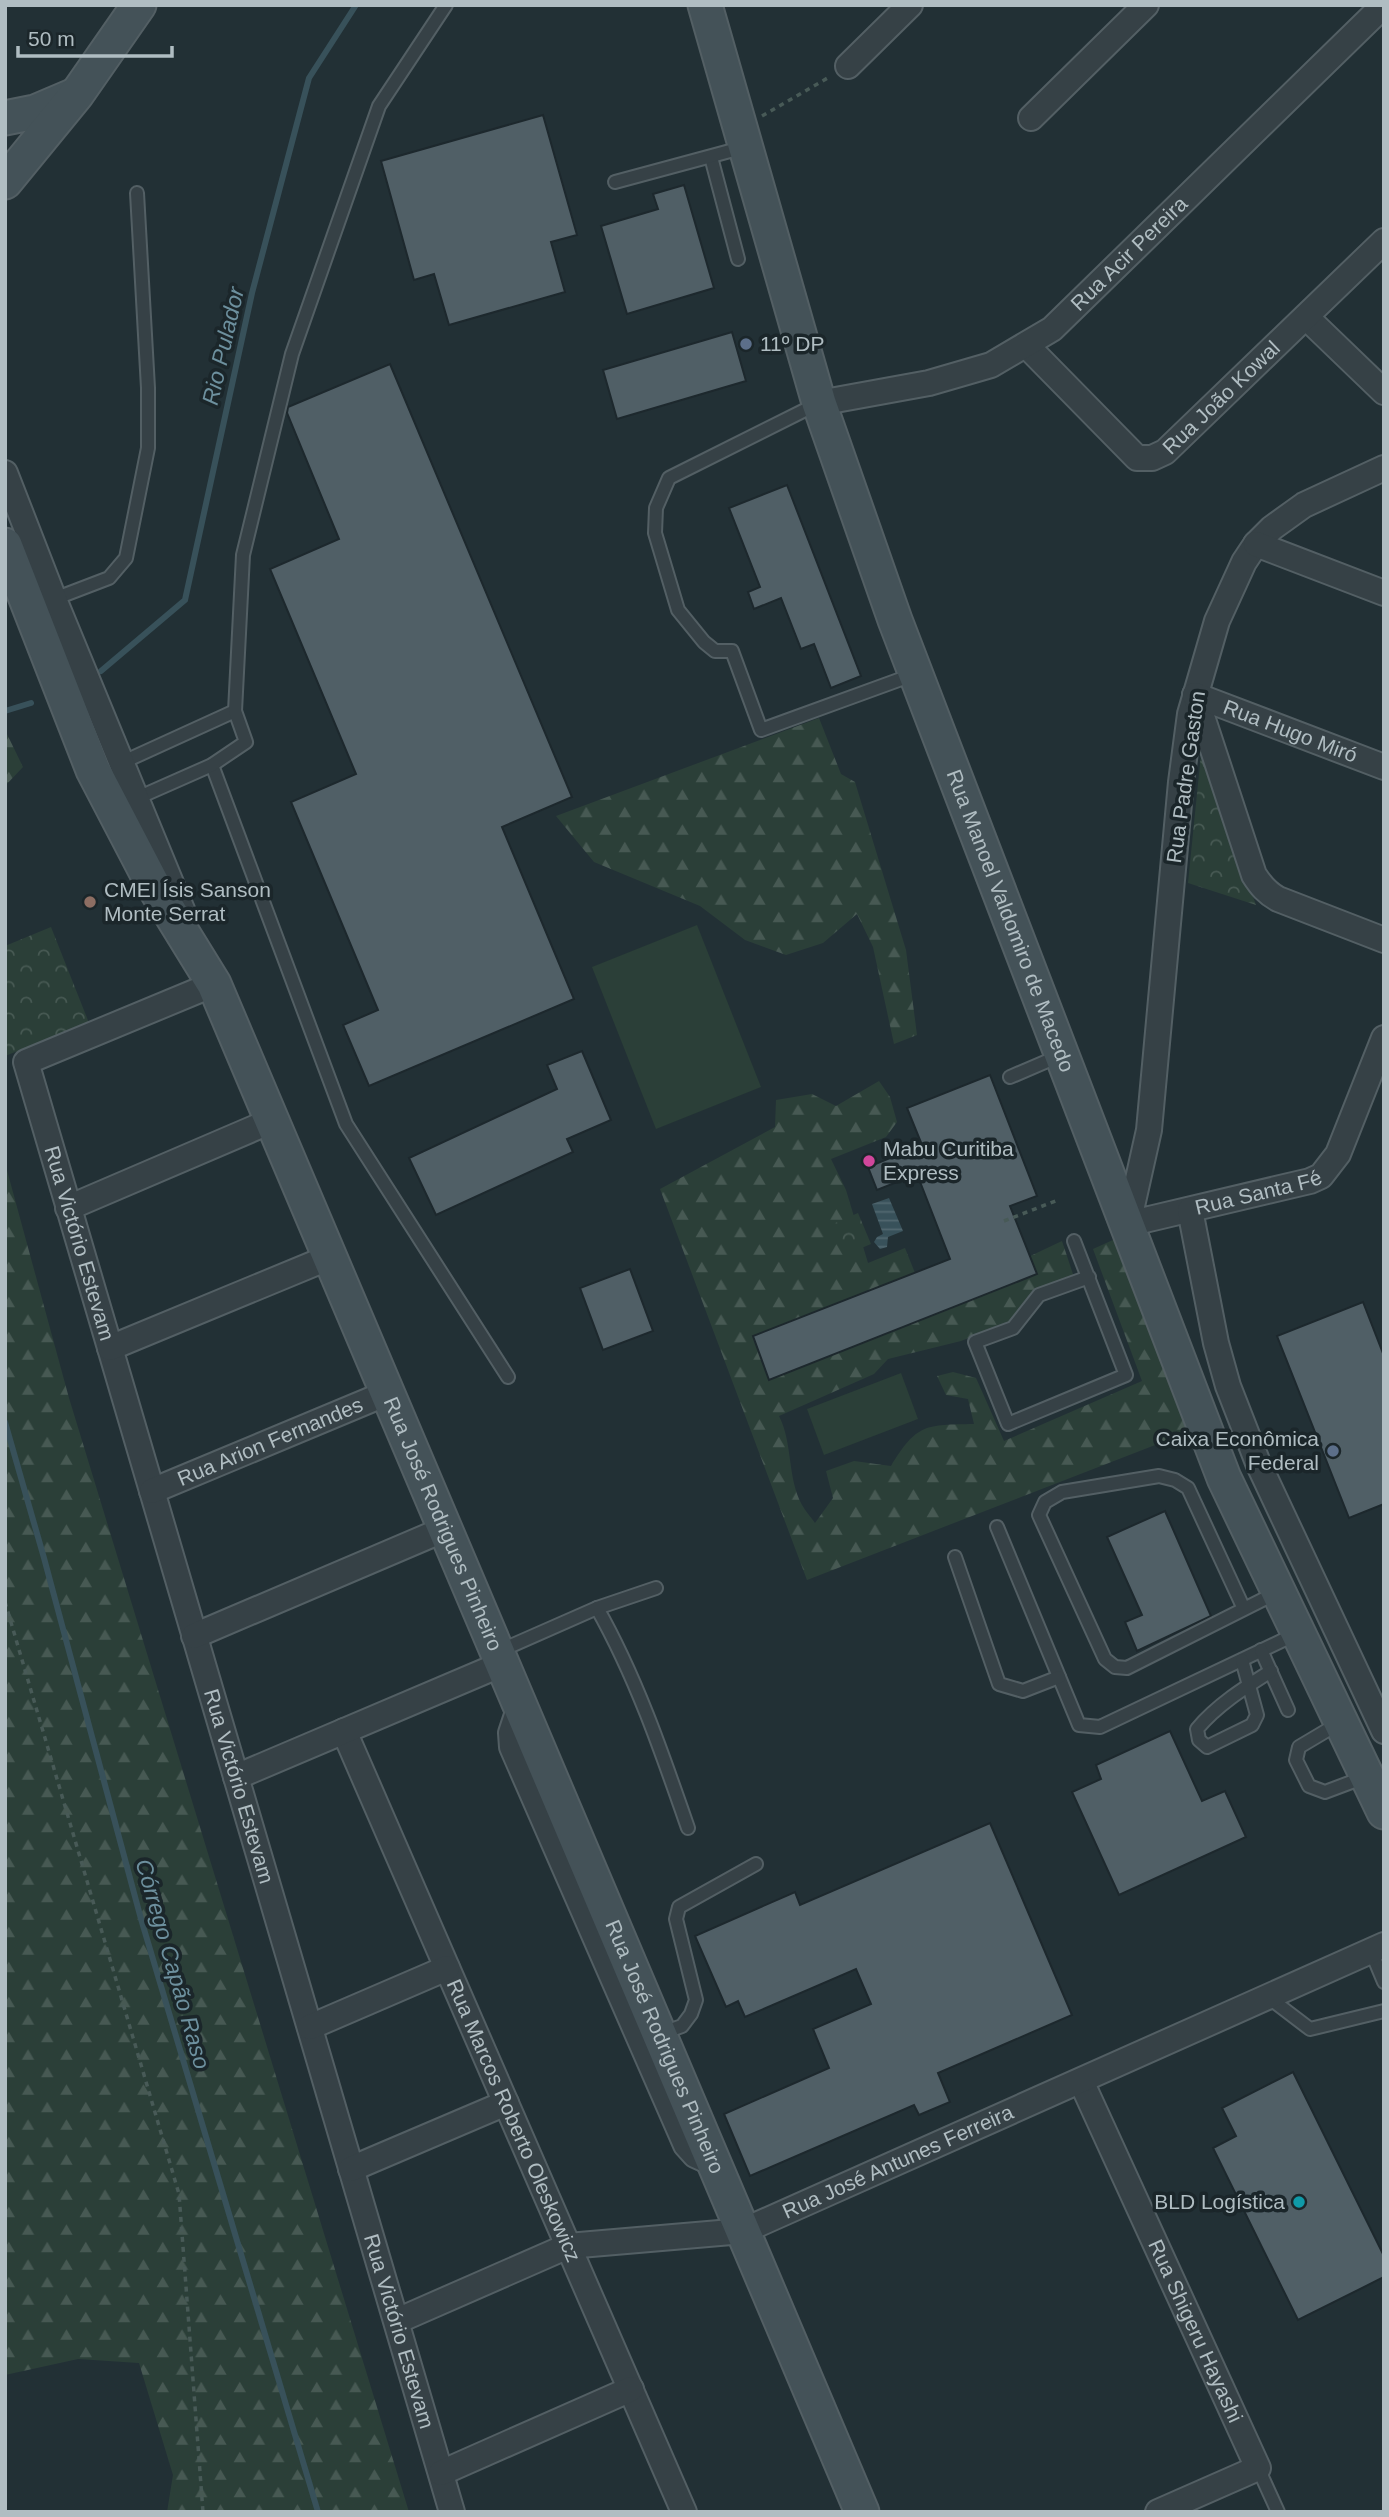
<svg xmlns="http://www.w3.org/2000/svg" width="1389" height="2517" viewBox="0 0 1389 2517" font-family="Arial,sans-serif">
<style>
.forest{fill:url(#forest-firs)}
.park{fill:url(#park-crowns)}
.pitch{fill:#2b3f38}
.water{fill:url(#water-rules)}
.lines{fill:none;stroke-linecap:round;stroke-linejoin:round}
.stream{stroke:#38515a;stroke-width:6}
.building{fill:#505f66;stroke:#1d282d;stroke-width:2}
.service-casing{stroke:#535f64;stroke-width:16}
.minor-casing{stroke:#535f64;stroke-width:28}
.secondary-casing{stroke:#535f64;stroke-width:37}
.path{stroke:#485a57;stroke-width:3.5;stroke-dasharray:5 5;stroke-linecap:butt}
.service{stroke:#364146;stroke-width:12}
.minor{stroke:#364146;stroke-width:24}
.secondary{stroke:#445258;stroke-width:33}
.service-dot{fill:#5c6f8a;stroke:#1b262a;stroke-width:2.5}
.education-dot{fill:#8d6e63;stroke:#1b262a;stroke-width:2.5}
.hotel-dot{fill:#d1479c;stroke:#1b262a;stroke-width:2.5}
.culture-dot{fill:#0f9aa8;stroke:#1b262a;stroke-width:2.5}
.labels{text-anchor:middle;stroke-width:7;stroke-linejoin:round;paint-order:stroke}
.street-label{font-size:21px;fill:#b0bdc2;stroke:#1b262a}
.poi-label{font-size:21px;fill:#b0bdc2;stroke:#1b262a;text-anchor:start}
.water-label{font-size:23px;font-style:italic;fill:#6d909e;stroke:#1b262a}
</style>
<defs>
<pattern id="forest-firs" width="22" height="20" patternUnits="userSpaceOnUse" patternTransform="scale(1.75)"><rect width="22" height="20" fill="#2b3f38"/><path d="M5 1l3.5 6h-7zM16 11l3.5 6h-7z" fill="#475953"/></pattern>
<pattern id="park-crowns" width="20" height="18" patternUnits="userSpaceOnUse" patternTransform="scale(1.75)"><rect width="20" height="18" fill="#2b3f38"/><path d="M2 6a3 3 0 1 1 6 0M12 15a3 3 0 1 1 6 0" fill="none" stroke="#475953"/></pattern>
<pattern id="water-rules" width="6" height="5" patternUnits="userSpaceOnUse" patternTransform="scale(1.75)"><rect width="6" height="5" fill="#38515a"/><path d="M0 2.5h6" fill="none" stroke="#526870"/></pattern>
</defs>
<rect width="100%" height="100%" fill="#223035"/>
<g class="forest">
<polygon points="819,718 841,774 855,782 906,950 917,1035 894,1044 873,947 857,914 823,943 786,955 745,940 700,906 594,862 556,816"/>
<polygon points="5,730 23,767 5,786"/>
<path d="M879,1081L890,1097L897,1122L886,1137L831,1159L846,1190L868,1263L905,1248L915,1273L753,1336L770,1379L1062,1241L1074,1277L1035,1291L1009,1322L961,1341L888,1359L874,1374L779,1416C793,1443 787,1478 802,1505C806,1512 811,1517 815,1523L833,1498L826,1471L854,1461L891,1466C917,1423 926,1425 974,1424L968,1399L946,1395L937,1376L953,1372L976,1378L1004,1441L1142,1381L1093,1249L1124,1235L1199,1428L807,1580L660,1189L775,1127L776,1100L812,1094L836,1106Z"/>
<polygon points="5,1163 69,1398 409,2512 167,2512 173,2475 139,2363 78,2359 5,2375"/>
</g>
<g class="park">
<polygon points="1201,754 1256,905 1188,883"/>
<polygon points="51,927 89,1023 5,1056 5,946"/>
<polygon points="858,1213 871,1244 845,1255 833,1224"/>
</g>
<g class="pitch">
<polygon points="697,925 761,1087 656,1129 592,967"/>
<polygon points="901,1373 918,1419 824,1455 807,1409"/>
</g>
<polygon class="water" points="889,1198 903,1231 888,1237 887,1247 880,1249 874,1242 877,1237 883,1234 872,1204"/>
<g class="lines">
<g class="stream">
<polyline points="101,671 185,600 252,293 309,78 356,5"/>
<polyline points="5,711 31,703"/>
<polyline points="5,1422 44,1558 141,1919 318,2512"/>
</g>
</g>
<g class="building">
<polygon points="543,115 577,235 551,242 565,292 449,325 434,274 414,280 381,161"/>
<polygon points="684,185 714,288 627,314 601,226 658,209 653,194"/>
<polygon points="732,332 746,381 617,419 603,370"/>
<polygon points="390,364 572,797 502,827 574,999 369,1086 343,1025 378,1010 291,802 356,774 270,569 339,539 287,413 288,407"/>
<polygon points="787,485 861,676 831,688 814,644 801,649 781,598 754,609 748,592 760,587 729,508"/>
<polygon points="582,1051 611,1120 567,1139 573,1152 436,1215 409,1158 557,1089 547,1065"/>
<polygon points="990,1075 1037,1196 1010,1206 1037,1274 769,1380 753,1336 950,1259 917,1174 877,1190 868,1167 922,1145 907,1108"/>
<polygon points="630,1269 653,1331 603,1350 580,1288"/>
<polygon points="1363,1302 1384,1356 1384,1504 1349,1518 1277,1336"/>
<polygon points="1165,1511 1211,1616 1137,1651 1125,1622 1142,1615 1107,1537"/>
<polygon points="1170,1731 1202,1801 1225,1791 1246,1837 1119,1895 1072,1792 1101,1779 1096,1765"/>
<polygon points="990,1823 1072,2015 938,2073 950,2102 919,2115 914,2105 750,2176 724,2114 829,2068 813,2029 871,2004 856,1969 745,2017 738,2001 726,2007 695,1936 795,1892 800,1905"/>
<polygon points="1293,2072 1384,2256 1384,2277 1298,2320 1213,2148 1236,2136 1222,2108"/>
</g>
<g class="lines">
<g class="service-casing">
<g id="service">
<polyline points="711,157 738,259"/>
<polyline points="615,182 730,151 744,145"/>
<polyline points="819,403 669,478 656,508 655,533 678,610 704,642 715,651 732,651 761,730 915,674"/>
<polyline points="54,599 109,578 126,558 148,448 148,388 137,193"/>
<polyline points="121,763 235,711"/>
<polyline points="212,765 346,1124 508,1377"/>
<polyline points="135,799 212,765 246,742 235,711 243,555 292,354 379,106 446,5"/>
<polyline points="1010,1077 1059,1056"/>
<polyline points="1074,1241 1126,1375 1008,1424 975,1342 1013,1328 1039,1295 1089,1277"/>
<polyline points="997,1527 1079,1725 1100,1727 1298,1633"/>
<polyline points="955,1557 999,1684 1023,1691 1059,1677"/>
<path d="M597,1608C636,1677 662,1753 688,1828"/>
<polyline points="1244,1609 1188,1488 1175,1480 1159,1476 1062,1492 1045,1502 1039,1515 1105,1659 1115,1667 1127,1668 1278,1592"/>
<polyline points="1261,1650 1288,1710"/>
<polyline points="497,1652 597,1608 656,1588"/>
<path d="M1242,1660L1257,1715L1252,1725L1207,1747L1199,1740L1197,1729C1217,1705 1244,1688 1271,1671"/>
<polyline points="1341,1722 1299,1747 1296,1760 1309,1786 1325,1792 1365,1777"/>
<polyline points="1371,1951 1384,1982"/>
<polyline points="1268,1997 1310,2029 1384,2011"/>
<polyline points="660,2034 682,2026 691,2014 696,2000 676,1919 679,1907 756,1864"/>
<polyline points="1258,2468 1278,2512"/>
</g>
</g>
<g class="minor-casing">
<g id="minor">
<polyline points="848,66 910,5"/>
<polyline points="1031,118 1146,5"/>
<polyline points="1306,317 1384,392"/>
<path id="s1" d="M1026,345L1137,458H1152L1165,452L1384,241"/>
<path id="s2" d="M819,403L929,383L991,365L1052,329L1384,5"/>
<path id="s3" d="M1384,468L1304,505L1272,528L1256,544L1244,562L1217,621L1190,714L1181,782L1149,1130L1128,1224L1310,1181L1321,1176L1338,1154L1384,1038"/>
<polyline points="5,473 54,599 183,912"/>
<polyline points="1256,544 1384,593"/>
<path d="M1195,695L1254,875C1261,886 1267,893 1278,899L1384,940"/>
<path id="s4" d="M1195,695L1384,767"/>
<path id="s5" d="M207,968L214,984L26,1062L452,2512"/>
<polyline points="68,1208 271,1121"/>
<polyline points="1190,1210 1216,1343 1228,1386 1258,1463 1384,1731"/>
<polyline points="110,1348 330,1257"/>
<path id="s6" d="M152,1491L387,1393"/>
<polyline points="194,1636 445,1529"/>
<polyline points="520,1706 511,1733 512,1747 686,2145 695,2155 715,2164"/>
<path id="s7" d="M344,1731L684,2512"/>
<polyline points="236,1777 502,1664"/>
<polyline points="310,2027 447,1968"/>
<path id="s8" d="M1081,2081L1258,2468L1158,2512"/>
<polyline points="351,2169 506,2103"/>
<path id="s9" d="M397,2321L568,2246L743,2231L1384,1945"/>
<polyline points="441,2473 631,2389"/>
</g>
</g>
<g class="secondary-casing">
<g id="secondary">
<path id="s10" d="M705,5L819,403L895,620L1224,1478L1384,1812"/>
<polyline points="5,118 35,112 75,95"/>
<polyline points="5,182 77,94 139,5"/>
<path id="s11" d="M5,545L93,770L153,885L214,984L862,2512"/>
</g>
</g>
<g class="path">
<polyline points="762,116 831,76"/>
<polyline points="1004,1221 1058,1200"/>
<polyline points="5,1602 179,2194 203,2512"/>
</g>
<use href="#service" class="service"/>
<use href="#minor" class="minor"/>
<use href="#secondary" class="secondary"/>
</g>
<g class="service-dot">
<circle cx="746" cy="344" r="7"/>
<circle cx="1333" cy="1451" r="7"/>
</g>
<circle class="education-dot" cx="90" cy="902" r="7"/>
<circle class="hotel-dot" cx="869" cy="1161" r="7"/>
<circle class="culture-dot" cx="1299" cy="2202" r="7"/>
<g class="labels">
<g class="street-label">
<text dy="7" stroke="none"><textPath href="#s2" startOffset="355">Rua Acir Pereira</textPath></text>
<text dy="7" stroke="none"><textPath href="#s1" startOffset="266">Rua João Kowal</textPath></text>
<text dy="7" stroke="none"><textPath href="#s4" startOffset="102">Rua Hugo Miró</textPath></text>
<text transform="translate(1186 777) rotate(-82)" y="7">Rua Padre Gaston</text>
<text dy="7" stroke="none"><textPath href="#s10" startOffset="966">Rua Manoel Valdomiro de Macedo</textPath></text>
<text dy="7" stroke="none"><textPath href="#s3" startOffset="982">Rua Santa Fé</textPath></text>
<text dy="7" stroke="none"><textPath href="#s5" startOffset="410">Rua Victório Estevam</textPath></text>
<text dy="7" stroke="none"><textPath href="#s6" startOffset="128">Rua Arion Fernandes</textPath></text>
<text dy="7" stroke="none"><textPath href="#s11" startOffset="1074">Rua José Rodrigues Pinheiro</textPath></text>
<text dy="7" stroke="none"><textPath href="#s5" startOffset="976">Rua Victório Estevam</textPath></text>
<text dy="7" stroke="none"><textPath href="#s11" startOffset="1642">Rua José Rodrigues Pinheiro</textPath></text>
<text dy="7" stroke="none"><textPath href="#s7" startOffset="425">Rua Marcos Roberto Oleskowicz</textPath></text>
<text dy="7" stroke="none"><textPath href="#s9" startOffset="532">Rua José Antunes Ferreira</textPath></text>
<text dy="7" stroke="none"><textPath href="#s5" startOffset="1544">Rua Victório Estevam</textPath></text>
<text dy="7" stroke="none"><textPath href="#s8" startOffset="275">Rua Shigeru Hayashi</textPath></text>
</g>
<g class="poi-label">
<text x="760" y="351">11º DP</text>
<text x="104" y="897">CMEI Ísis Sanson<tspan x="104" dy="24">Monte Serrat</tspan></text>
<text x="883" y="1156">Mabu Curitiba<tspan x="883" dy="24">Express</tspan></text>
<text x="1319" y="1446" text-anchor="end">Caixa Econômica<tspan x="1319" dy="24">Federal</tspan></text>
<text x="1285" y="2209" text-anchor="end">BLD Logística</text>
</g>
<g class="water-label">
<text transform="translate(223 346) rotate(-77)" y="8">Rio Pulador</text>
<text transform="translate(173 1964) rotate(74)" y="8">Córrego Capão Raso</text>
</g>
</g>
<rect width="1389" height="2517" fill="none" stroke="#b0bdc2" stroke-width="14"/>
<path d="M18 46v10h154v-10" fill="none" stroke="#b0bdc2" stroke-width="3.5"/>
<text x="28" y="46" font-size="21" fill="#b0bdc2" stroke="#1b262a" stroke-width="5" paint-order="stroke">50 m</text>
</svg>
